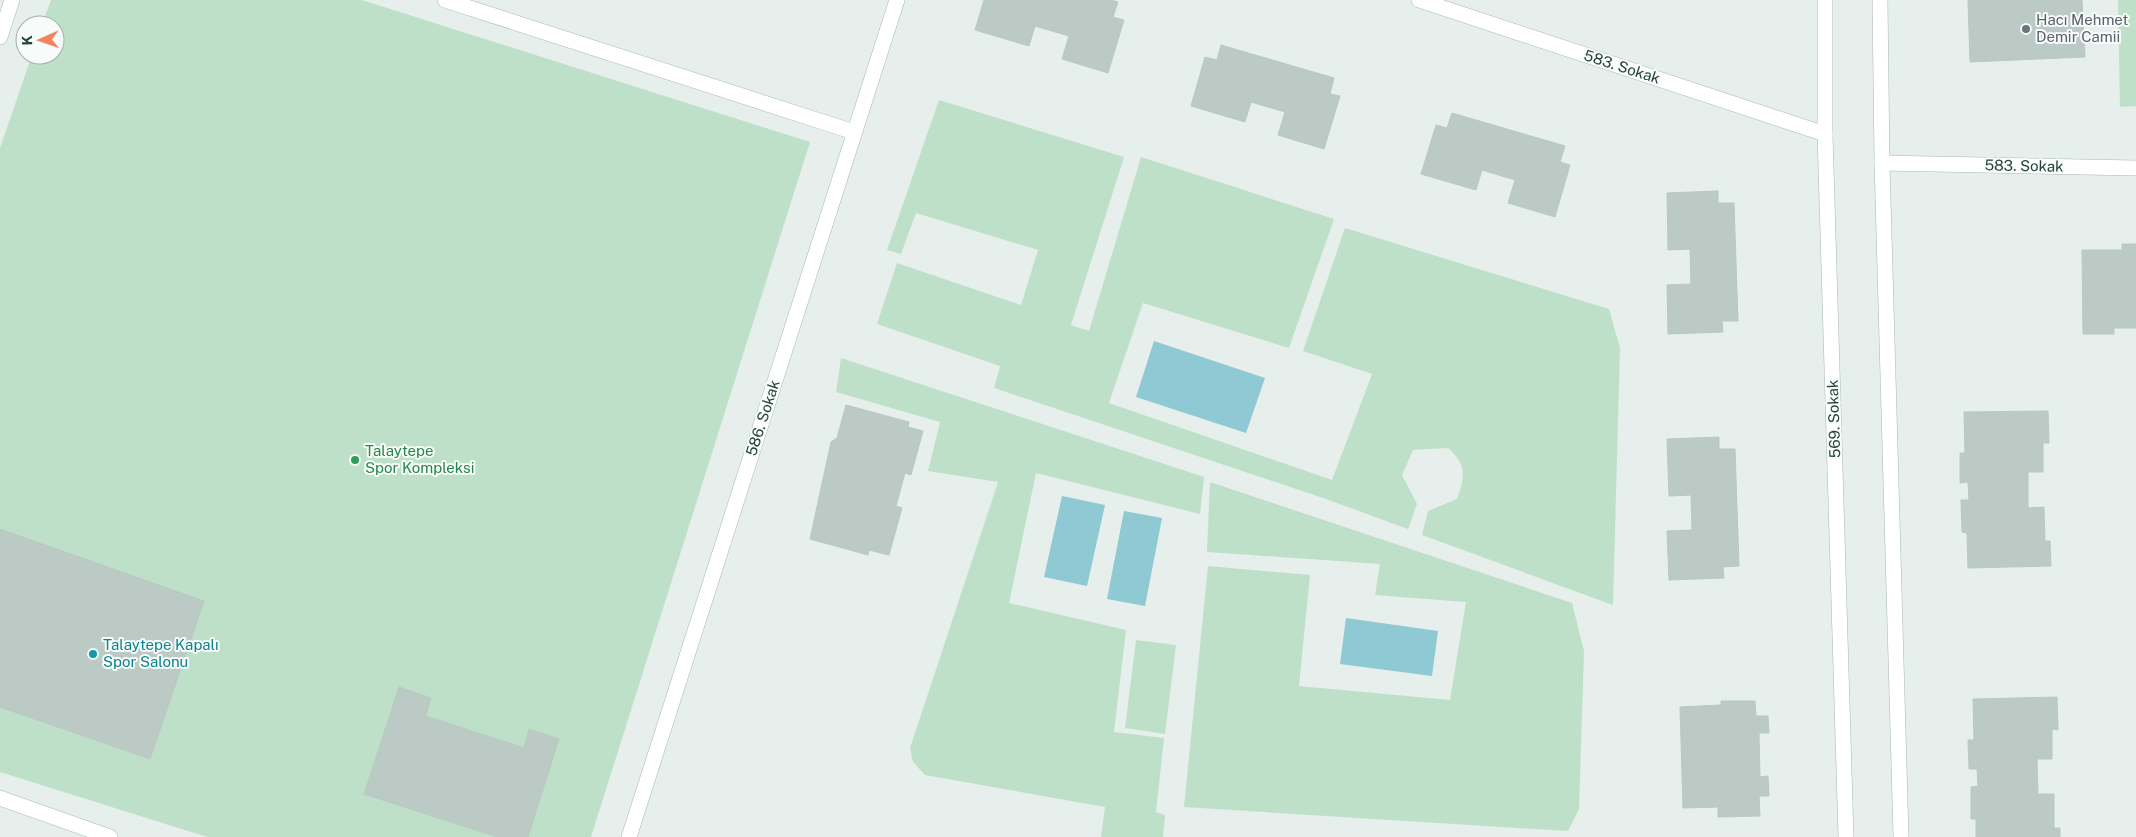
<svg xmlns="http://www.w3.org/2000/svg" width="2136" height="837" viewBox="0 0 2136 837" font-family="'Public Sans',sans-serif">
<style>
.green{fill:#bfe0c8}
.water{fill:#8ec9d4}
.building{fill:#bbcac4;stroke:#b8c9c2}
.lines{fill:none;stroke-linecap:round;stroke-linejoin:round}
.minor-casing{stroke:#a8b8b2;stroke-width:16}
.tertiary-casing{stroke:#a8b8b2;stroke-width:16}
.secondary-casing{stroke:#a4bbb3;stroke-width:16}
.minor{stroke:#fff;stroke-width:15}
.tertiary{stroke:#fff;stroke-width:15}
.secondary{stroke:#fff;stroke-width:15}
.worship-dot{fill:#6b7280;stroke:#f7fbf9;stroke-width:2}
.leisure-dot{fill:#2e9e5b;stroke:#f7fbf9;stroke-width:2}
.culture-dot{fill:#0f9aa8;stroke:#f7fbf9;stroke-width:2}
.labels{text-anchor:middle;stroke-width:4;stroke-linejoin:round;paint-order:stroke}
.worship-label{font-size:15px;fill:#5b616d;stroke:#f7fbf9;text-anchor:start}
.street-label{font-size:15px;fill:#24423a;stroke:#f7fbf9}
.leisure-label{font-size:15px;fill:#27864d;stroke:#f7fbf9;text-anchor:start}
.culture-label{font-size:15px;fill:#0d838f;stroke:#f7fbf9;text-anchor:start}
</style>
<rect width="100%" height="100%" fill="#e6efeb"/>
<g class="green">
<polygon points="51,0 362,0 810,142 591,837 207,837 0,772 0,148 32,55 55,55 55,25 42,25"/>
<polygon points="2118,0 2136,0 2136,106 2120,107"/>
<path d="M939,100L1124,157L1071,325L1089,331L1141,157L1334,219L1289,348L1143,303L1109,403L1332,480L1372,374L1303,351L1345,228L1609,309L1620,348L1613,605L1422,535L1428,511L1457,499C1465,477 1467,464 1448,448L1413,450L1402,475L1417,504L1408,529L1326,499L994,388L1000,366L877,324L897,263L1021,305L1038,250L916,213L901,254L887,250Z"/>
<polygon points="841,358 1204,477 1200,514 1036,473 1009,603 1126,630 1114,732 1164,738 1156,812 1165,815 1163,837 1101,837 1105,807 925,775 913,762 910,748 998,482 928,471 940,422 836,392"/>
<polygon points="1210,482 1572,603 1584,651 1579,809 1568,831 1184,807 1208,566 1310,575 1299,686 1450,700 1466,602 1375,595 1380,564 1207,552"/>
<polygon points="1136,640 1176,645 1165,734 1125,728"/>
</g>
<g class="water">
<polygon points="1154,341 1265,378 1246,433 1136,397"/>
<polygon points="1062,496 1105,505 1087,586 1044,577"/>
<polygon points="1124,511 1162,518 1145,606 1107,599"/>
<polygon points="1346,618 1438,631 1432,676 1340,664"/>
</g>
<g class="building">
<polygon points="984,0 1111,0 1118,2 1113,17 1124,20 1108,73 1062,59 1069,36 1035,26 1029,46 975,30"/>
<polygon points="1968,0 2082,0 2085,57 1970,62"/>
<polygon points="1221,45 1334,78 1330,94 1340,96 1324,149 1278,135 1285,112 1251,102 1245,122 1191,106 1205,57 1217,60"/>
<polygon points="1452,113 1565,146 1560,162 1570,165 1555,217 1508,203 1515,180 1482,170 1476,190 1421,174 1436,125 1447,128"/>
<polygon points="1718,191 1718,203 1734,203 1738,321 1722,321 1723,332 1668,334 1667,285 1691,284 1690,249 1668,250 1667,193"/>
<polygon points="2122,244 2136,244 2136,328 2114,328 2114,334 2083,334 2082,250 2122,250"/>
<polygon points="846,405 909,422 908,427 923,431 911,475 905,473 896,506 902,508 889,555 869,550 868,555 810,539 831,442 837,438"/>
<polygon points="2048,411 2049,443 2043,443 2043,472 2028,472 2028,508 2044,507 2045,541 2050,541 2051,566 1968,568 1967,533 1962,532 1961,500 1969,500 1968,482 1960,483 1960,453 1965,453 1964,412"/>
<polygon points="1719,437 1719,449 1735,449 1739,566 1723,567 1724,578 1669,580 1667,531 1692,530 1691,495 1669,496 1667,439"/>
<polygon points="0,529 204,601 150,759 0,707"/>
<polygon points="399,687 431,698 426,716 524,748 529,729 559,739 528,837 497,837 364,794"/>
<polygon points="2057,697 2058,730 2052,729 2052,759 2037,759 2038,794 2054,794 2054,828 2060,828 2060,837 1976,837 1976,819 1971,819 1971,787 1978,786 1977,769 1969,769 1968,740 1974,740 1973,699"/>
<polygon points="1721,701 1755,701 1756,716 1768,716 1769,733 1759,733 1760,777 1768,776 1769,796 1759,796 1760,816 1718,817 1718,807 1683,808 1680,707 1721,705"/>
</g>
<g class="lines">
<g class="minor-casing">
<g id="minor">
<polyline points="445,0 854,132"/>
<polyline points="1419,0 1825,134"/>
<polyline points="0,37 12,0"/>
<polyline points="1882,163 2136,168"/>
<polyline points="629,837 897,0"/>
</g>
</g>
<g class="tertiary-casing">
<g id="tertiary">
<polyline points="1825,0 1825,134 1846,837"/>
<polyline points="1880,0 1882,163 1901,837"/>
</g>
</g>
<g class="secondary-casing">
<polyline id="secondary" points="0,798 110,837"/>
</g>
<use href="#minor" class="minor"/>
<use href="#tertiary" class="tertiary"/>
<use href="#secondary" class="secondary"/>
</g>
<circle class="worship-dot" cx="2026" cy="29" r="5"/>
<circle class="leisure-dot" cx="355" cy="460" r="5"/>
<circle class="culture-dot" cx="93" cy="654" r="5"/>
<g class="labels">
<g class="worship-label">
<text x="2036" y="25">Hacı Mehmet<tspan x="2036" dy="17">Demir Camii</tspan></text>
</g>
<g class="street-label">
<text transform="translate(1622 67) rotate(18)" y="5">583. Sokak</text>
<text transform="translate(2024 166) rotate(1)" y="5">583. Sokak</text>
<text transform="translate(763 418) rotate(-72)" y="5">586. Sokak</text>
<text transform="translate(1834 419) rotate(-92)" y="5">569. Sokak</text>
</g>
<g class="leisure-label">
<text x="365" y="456">Talaytepe<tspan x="365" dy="17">Spor Kompleksi</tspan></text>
</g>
<g class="culture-label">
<text x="103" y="650">Talaytepe Kapalı<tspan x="103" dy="17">Spor Salonu</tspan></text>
</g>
</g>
<g transform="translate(40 40) rotate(268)"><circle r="24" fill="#f7fbf9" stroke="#a3b1ad"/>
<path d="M0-4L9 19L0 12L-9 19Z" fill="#f4845f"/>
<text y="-8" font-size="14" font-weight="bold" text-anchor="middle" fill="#24423a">K</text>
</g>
</svg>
